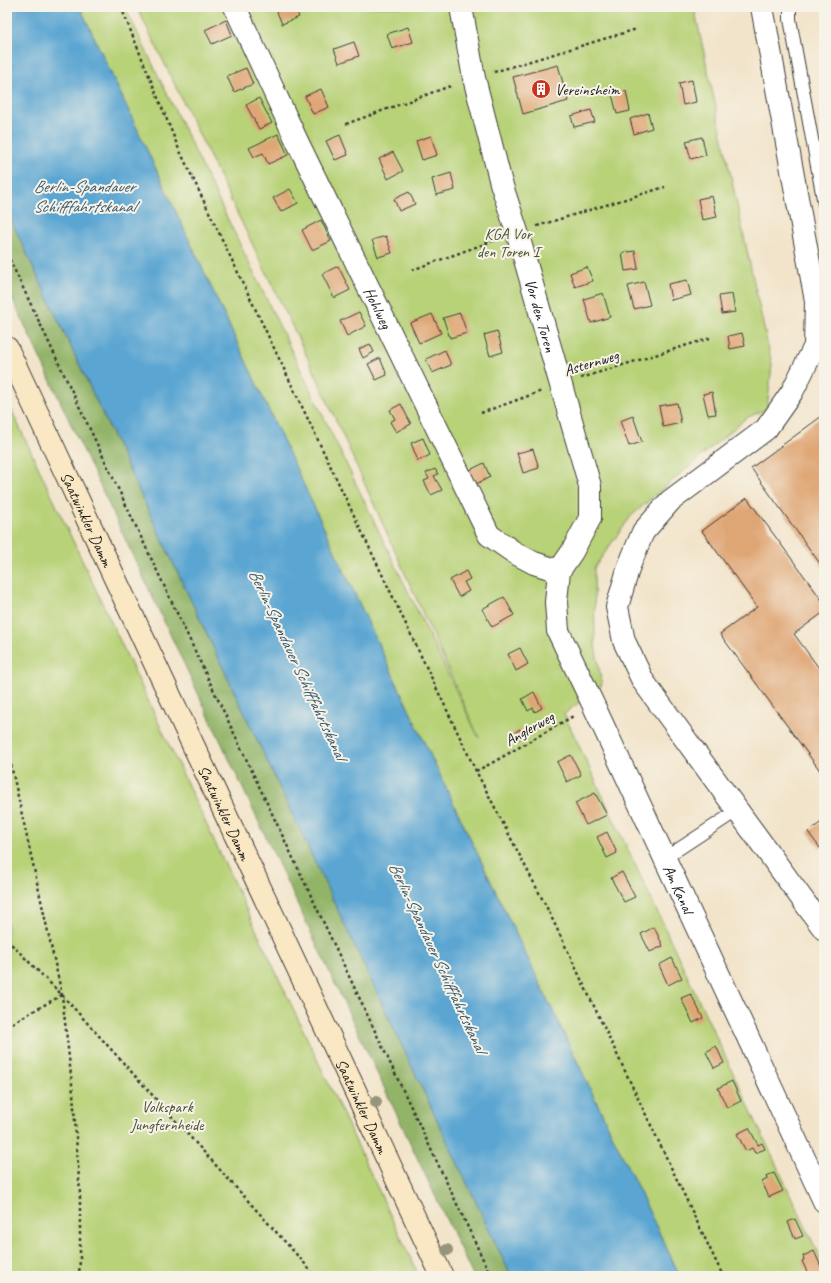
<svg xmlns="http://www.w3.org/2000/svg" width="831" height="1283" viewBox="0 0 831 1283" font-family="Caveat,sans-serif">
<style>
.green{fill:#b8d278;stroke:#6a774a}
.forest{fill:#92b468;stroke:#576842}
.water{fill:#5aa5d2;stroke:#3b6077}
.building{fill:#dfa675}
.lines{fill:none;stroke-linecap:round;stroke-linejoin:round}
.lane-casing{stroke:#3c3a36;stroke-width:14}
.street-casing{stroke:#3c3a36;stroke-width:24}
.secondary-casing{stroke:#3c3a36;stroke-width:24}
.path{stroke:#3c3a36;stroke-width:2.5;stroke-dasharray:3 3;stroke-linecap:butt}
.lane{stroke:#fff;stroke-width:12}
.street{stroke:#fff;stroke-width:22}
.secondary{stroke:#fae7c3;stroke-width:22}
.tree{fill:#96947a}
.labels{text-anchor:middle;stroke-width:4;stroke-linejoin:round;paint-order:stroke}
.poi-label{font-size:16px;fill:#1c1c1c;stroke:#f7f3e8;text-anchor:start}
.park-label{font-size:16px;fill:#4b5338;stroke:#f7f3e8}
.street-label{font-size:16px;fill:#1c1c1c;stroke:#f7f3e8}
.water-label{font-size:17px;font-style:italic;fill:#385a6e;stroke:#f7f3e8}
</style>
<rect width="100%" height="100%" fill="#f7f3e8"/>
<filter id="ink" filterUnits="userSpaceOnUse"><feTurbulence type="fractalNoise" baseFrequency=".025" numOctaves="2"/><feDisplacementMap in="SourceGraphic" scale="8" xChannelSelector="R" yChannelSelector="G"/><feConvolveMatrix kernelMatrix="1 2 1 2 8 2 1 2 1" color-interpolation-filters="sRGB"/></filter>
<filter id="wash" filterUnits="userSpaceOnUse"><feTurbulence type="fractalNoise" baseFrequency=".012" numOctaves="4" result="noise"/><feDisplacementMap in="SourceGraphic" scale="16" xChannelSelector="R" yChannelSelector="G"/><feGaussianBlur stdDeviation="0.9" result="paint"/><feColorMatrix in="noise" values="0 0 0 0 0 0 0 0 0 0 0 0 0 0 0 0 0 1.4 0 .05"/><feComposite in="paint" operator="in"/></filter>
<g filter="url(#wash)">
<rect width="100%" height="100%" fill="#f2e4ca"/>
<g class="green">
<polygon points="80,7 125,7 479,738 313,369 137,7 694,7 772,365 767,409 746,418 631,516 594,568 595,645 602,685 564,714 824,1266 824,1276 680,1276 436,767"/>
<polygon points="7,400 17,422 419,1276 7,1276"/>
</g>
<polygon class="forest" points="7,212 511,1276 473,1276 60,401 7,287"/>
<polygon class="water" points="7,7 80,7 436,767 680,1276 511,1276 7,212"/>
<g id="blocks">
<g class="building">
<polygon points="275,7 295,7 299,17 282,24"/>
<polygon points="226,20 232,35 212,44 205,30"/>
<polygon points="408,27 413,42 392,49 387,34"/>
<polygon points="354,42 359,56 339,63 334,49"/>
<polygon points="558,65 568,101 523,114 513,77"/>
<polygon points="246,68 253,84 234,92 227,76"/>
<polygon points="692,80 696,102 683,105 679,83"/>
<polygon points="321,89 329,107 313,114 305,96"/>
<polygon points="626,91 630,111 617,114 612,94"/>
<polygon points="259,98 272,123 259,129 246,105"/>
<polygon points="591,110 595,122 574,127 571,116"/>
<polygon points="648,113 652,128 634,134 630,119"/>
<polygon points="278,134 288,155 268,164 263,153 254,157 249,148"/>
<polygon points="340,135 348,155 335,160 326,141"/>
<polygon points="431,136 437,155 422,160 416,141"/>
<polygon points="702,137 706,155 691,159 686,141"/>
<polygon points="393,152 403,171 388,179 379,159"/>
<polygon points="451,173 455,190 436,195 432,179"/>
<polygon points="290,189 298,203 281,212 273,198"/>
<polygon points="409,192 415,204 399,211 394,199"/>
<polygon points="712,196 717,217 702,220 698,199"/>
<polygon points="321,220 331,241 312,250 302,230"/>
<polygon points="386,236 392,253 378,257 372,240"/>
<polygon points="635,251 638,269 625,271 622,253"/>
<polygon points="338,266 350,290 334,298 322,274"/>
<polygon points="587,267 593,281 575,287 570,273"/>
<polygon points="687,280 691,295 671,300 668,284"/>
<polygon points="644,282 650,305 634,309 628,286"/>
<polygon points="603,293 610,317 591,323 584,299"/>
<polygon points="732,294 735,312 722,314 719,296"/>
<polygon points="359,312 366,326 347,336 340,321"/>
<polygon points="460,313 467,333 450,338 443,318"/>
<polygon points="432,314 441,333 419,343 410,323"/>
<polygon points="497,331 503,352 490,356 484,335"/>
<polygon points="742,333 745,346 730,349 728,336"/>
<polygon points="370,344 374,352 363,358 359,349"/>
<polygon points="445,350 451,365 432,373 426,359"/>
<polygon points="380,358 387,375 376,380 368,364"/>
<polygon points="712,392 716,414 708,415 703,394"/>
<polygon points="677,403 681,423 663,427 659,406"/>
<polygon points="401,404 411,424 396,432 390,422 395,419 390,410"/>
<polygon points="633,416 642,442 629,446 620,421"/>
<polygon points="822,416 824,419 824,569 751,468"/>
<polygon points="423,438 430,455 418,461 411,443"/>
<polygon points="533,449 539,468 523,473 517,453"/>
<polygon points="484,463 490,477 472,486 466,472"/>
<polygon points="435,469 438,474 434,476 442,490 431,495 424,481 429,479 426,473"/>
<polygon points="747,498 824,603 824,612 794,634 824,675 824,776 720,634 757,607 702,531"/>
<polygon points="466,571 470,579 464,582 469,591 459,597 450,580"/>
<polygon points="504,597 514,615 492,627 482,609"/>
<polygon points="520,648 528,664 516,671 508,654"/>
<polygon points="534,692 542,708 535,712 533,708 528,711 522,699"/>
<polygon points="520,729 524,736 516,741 512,734"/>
<polygon points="571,755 581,775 567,782 557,762"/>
<polygon points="595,793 607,815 586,825 575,803"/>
<polygon points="824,820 824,846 820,848 808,832"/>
<polygon points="607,832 617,853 607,858 597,837"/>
<polygon points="622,872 635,897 624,902 611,878"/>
<polygon points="654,927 663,946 650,952 641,934"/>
<polygon points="672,958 682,978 668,985 659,965"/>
<polygon points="691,994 703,1018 693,1023 681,998"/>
<polygon points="716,1046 724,1063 714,1068 706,1052"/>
<polygon points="732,1081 741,1101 727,1108 718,1088"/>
<polygon points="749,1128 758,1145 762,1143 765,1149 755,1153 752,1148 746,1151 737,1134"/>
<polygon points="774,1173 783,1191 769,1197 762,1182 767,1179 766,1176"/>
<polygon points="795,1219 803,1236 795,1239 788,1222"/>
<polygon points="814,1251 824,1273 821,1276 809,1276 802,1261 804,1260 803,1256"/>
</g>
</g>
</g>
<g filter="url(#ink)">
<use href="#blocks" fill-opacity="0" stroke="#3c3a36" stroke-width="1"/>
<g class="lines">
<g class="lane-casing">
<g id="lane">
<polyline points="790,7 790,19 824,204"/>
<polyline points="665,858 738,810"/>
</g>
</g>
<g class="street-casing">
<g id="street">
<path id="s1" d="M235,7L297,141L489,535L515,553L534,563L559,571"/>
<path id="s2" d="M461,7L474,78L501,183L517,232L590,486V518L572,552L559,571L556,602L558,631L593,704L824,1201"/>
<polyline points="762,7 816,301 815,346 792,392 766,429 670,501 643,532 629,566 617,607 624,641 643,681 824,929"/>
</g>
</g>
<g class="secondary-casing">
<g id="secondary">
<path id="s3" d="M7,348L442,1276"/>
</g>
</g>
<g class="path">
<polyline points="121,7 178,147 476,771 548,910 723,1276"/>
<polyline points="494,72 637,29"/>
<polyline points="346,124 453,85"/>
<polyline points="537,226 665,187"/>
<polyline points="7,254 491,1276"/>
<polyline points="412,270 498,239"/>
<polyline points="581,378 710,338"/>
<polyline points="481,413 542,391"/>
<polyline points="7,747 62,995 73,1093 80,1194 80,1259 79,1276"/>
<polyline points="476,771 492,763 575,715"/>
<polyline points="7,940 62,995 306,1265 314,1276"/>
<polyline points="7,1026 62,995"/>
</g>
<use href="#lane" class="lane"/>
<use href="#street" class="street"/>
<use href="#secondary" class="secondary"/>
</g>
<g class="tree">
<circle cx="376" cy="1102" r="6"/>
<circle cx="447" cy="1250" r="6"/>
</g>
</g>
<defs>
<g id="building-disc" transform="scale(1)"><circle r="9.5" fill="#c8321e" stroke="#f7f3e8"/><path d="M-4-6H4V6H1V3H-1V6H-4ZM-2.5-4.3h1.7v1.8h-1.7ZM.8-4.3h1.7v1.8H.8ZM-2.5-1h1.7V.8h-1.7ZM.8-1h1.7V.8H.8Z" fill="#fff"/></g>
</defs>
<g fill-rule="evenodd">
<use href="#building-disc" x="541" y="89"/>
</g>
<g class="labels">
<g class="poi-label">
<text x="555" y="95">Vereinsheim</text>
</g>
<g class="park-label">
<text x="508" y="239">KGA Vor<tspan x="508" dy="18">den Toren I</tspan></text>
<text x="167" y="1112">Volkspark<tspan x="167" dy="18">Jungfernheide</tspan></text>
</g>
<g class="street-label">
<text dy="6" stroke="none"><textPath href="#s1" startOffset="333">Hohlweg</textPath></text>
<text dy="6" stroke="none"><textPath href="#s2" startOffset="319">Vor den Toren</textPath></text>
<text transform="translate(591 362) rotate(-17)" y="6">Asternweg</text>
<text dy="6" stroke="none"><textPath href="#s3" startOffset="189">Saatwinkler Damm</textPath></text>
<text transform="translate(529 728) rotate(-30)" y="6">Anglerweg</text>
<text dy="6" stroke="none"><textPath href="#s3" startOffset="513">Saatwinkler Damm</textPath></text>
<text dy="6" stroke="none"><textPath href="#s2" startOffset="935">Am Kanal</textPath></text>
<text dy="6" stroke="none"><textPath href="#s3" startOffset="837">Saatwinkler Damm</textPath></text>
</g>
<g class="water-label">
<text x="84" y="192">Berlin-Spandauer<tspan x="84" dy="20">Schifffahrtskanal</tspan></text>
<text transform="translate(298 664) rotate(65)" y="6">Berlin-Spandauer Schifffahrtskanal</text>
<text transform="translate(438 957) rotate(65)" y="6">Berlin-Spandauer Schifffahrtskanal</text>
</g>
</g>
<rect width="831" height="1283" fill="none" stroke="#f7f3e8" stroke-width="24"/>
</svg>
